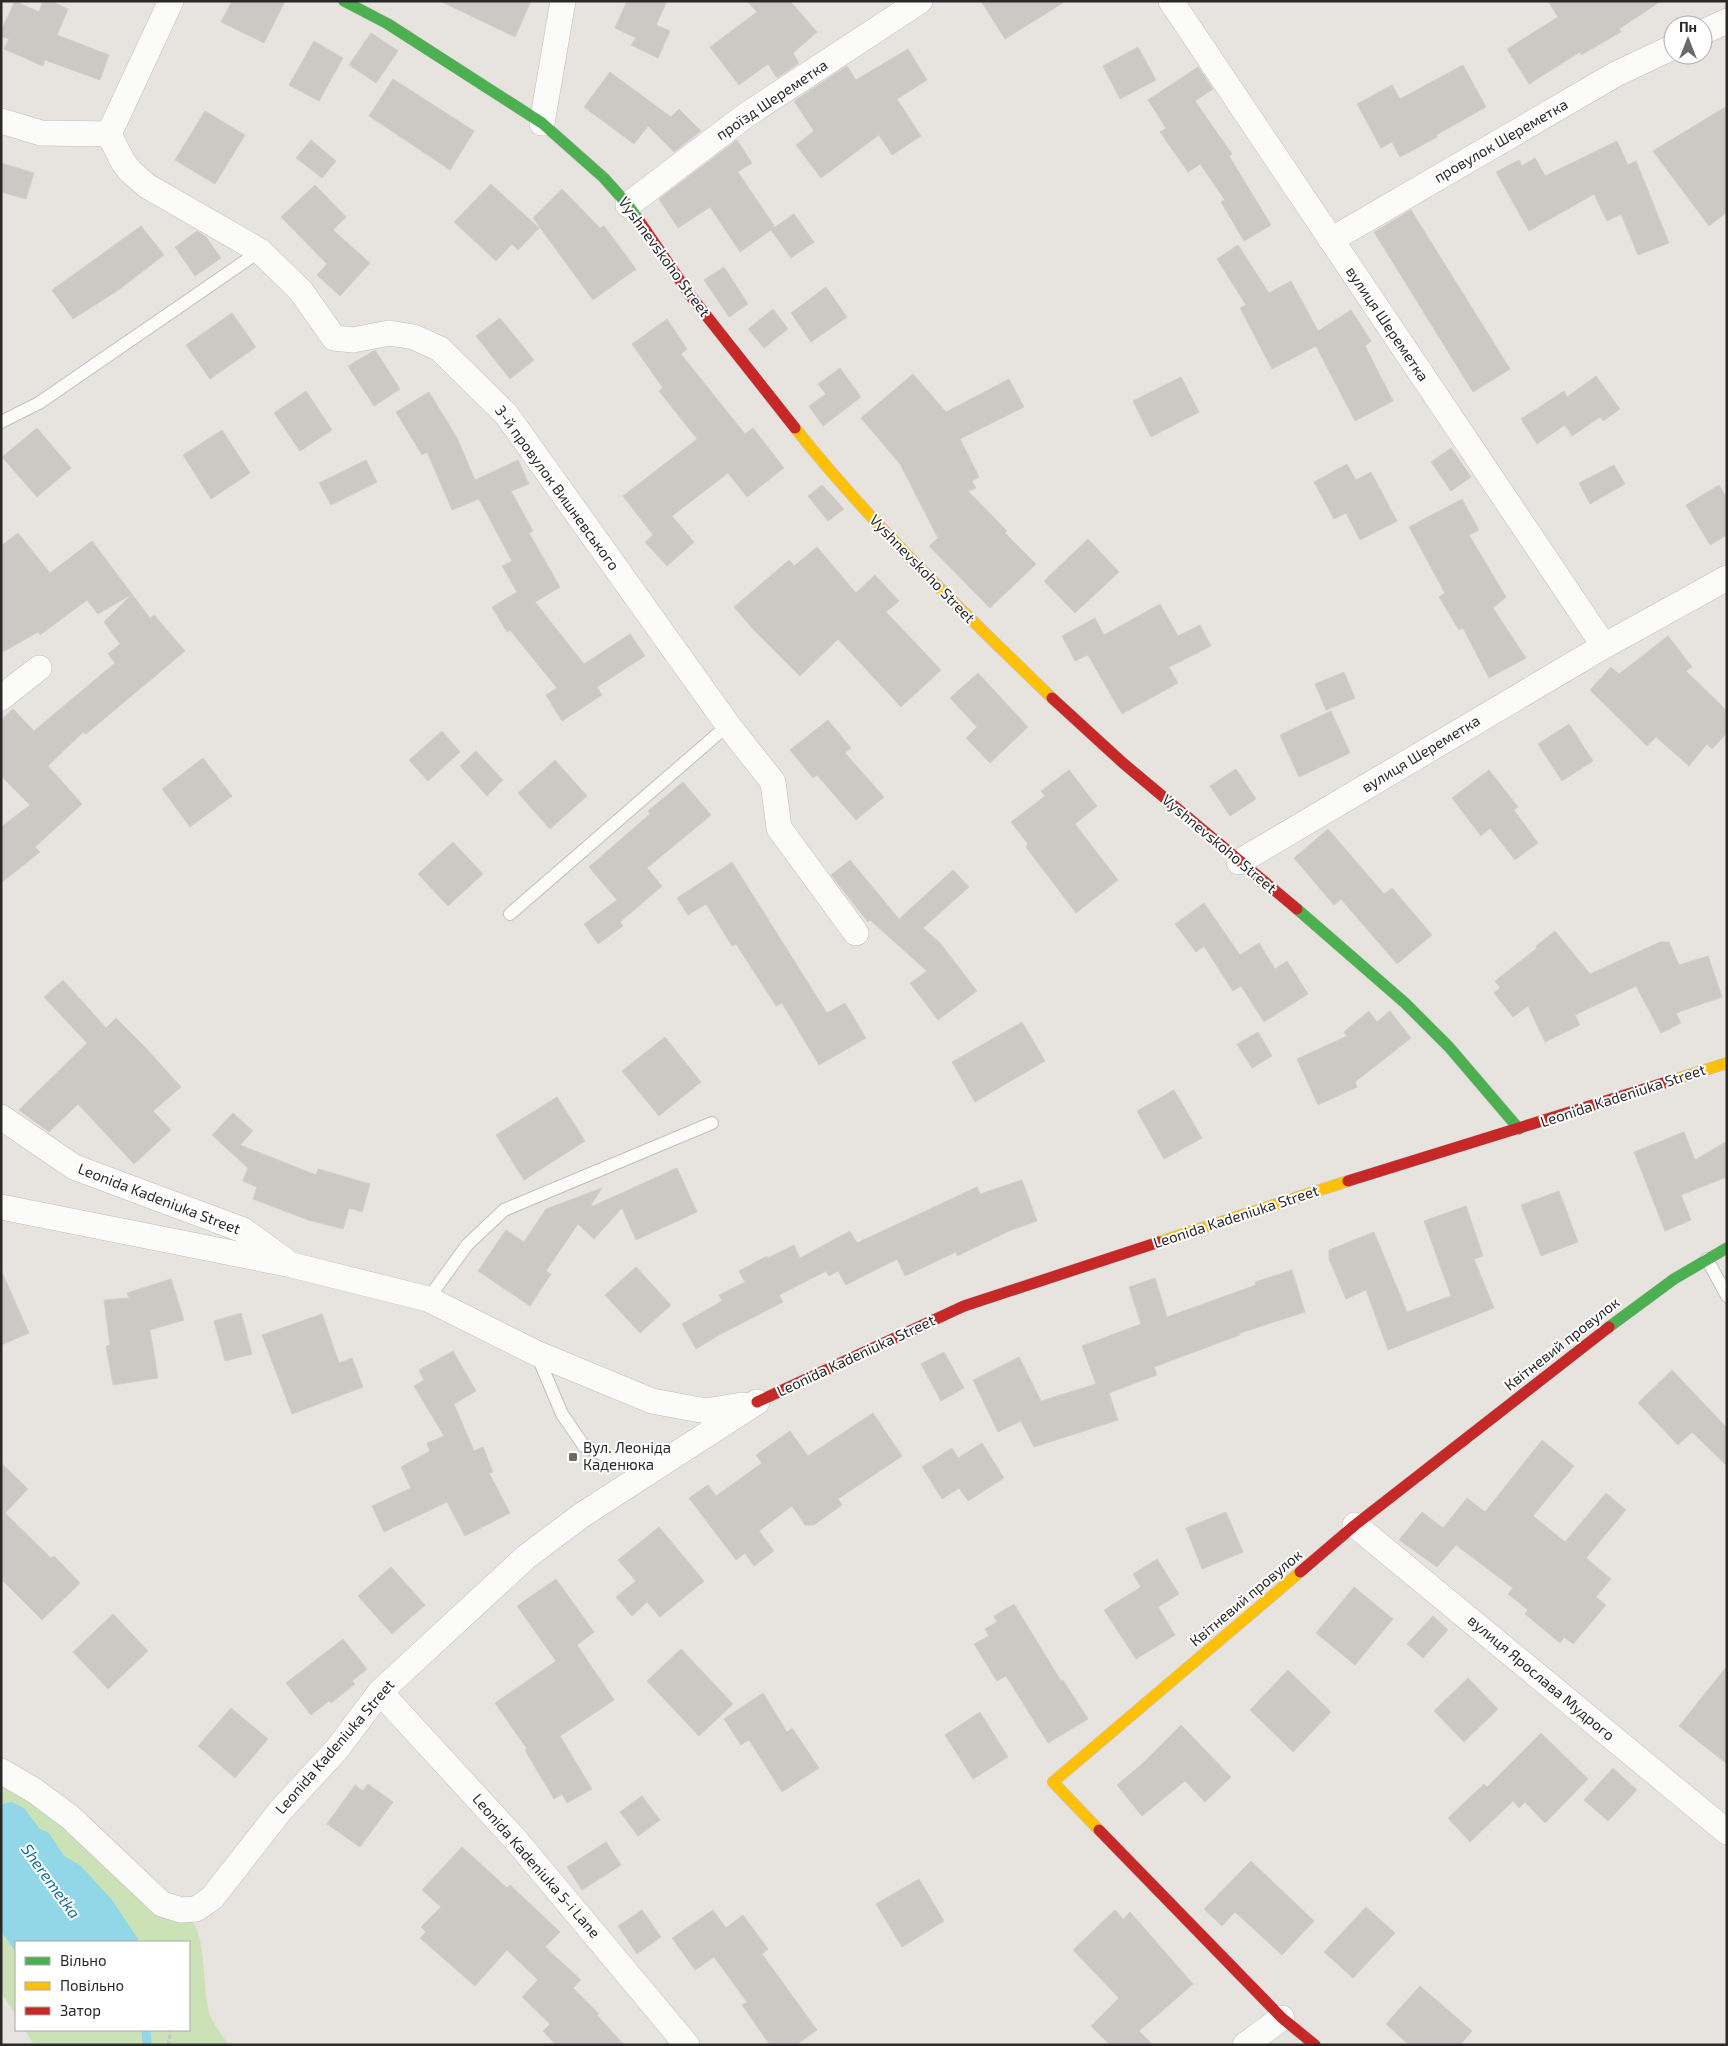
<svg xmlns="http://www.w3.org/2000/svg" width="1728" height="2046" viewBox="0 0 1728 2046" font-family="'Exo 2',sans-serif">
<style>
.green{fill:#cbe2b7}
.water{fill:#92d7e8}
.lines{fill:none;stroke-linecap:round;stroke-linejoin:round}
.stream{stroke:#92d7e8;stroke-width:9}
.building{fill:#ccc9c5;stroke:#d2cfca}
.lane-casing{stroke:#c1bfc0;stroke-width:14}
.street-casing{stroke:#c1bfc0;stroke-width:26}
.fast-casing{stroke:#c1bfc0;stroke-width:12}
.slow-casing{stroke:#c1bfc0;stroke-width:12}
.jam-casing{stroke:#c1bfc0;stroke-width:12}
.path{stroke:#c6c5c5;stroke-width:3;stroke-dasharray:4 2.5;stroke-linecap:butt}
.lane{stroke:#fbfbfa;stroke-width:12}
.street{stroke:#fbfbfa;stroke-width:25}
.fast{stroke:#4caf50;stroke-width:11}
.slow{stroke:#ffc107;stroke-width:11}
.jam{stroke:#c62828;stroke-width:11}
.poi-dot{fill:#6c6a68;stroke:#fff;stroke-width:2}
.labels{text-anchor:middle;stroke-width:4;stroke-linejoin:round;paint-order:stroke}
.street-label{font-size:15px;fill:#292929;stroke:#fff}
.poi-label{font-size:15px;fill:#292929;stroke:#fff;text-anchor:start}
.water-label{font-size:16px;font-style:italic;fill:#0f6f96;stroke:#fff}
</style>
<rect width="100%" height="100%" fill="#e7e3de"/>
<path class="green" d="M1,1771L181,1910C185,1915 190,1919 194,1924C206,1942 202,1991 210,2015C215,2026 222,2036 229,2045H34L25,2030H189V1942H16V2016L1,1992Z"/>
<polygon class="water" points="12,1802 24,1808 40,1829 49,1833 64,1856 81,1866 112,1900 140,1942 16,1942 16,1952 1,1931 1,1804"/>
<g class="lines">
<polyline class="stream" points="146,2030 147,2045"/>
</g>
<g class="building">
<polygon points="15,1 39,12 43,1 51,1 68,9 57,35 109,55 100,80 45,60 43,66 4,49 9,39 1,36 1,31"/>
<polygon points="232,1 285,1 264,43 221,22"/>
<polygon points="440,1 531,1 515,37"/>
<polygon points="627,1 667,1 656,25 670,31 658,58 631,45 636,38 615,28"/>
<polygon points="747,1 790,1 817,32 793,53 799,63 777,78 768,64 739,85 710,47 757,12"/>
<polygon points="981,1 1066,1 1005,39"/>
<polygon points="1548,1 1661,1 1619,29 1621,32 1581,55 1580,52 1529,84 1507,49 1558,17"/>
<polygon points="371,33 398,51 376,83 349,65"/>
<polygon points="314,41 343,58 319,101 289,85"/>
<polygon points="1138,47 1156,80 1120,99 1103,66"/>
<polygon points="908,49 927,80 897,99 921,136 892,155 879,135 821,178 796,145 814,131 794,101 847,66 856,80"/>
<polygon points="1463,65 1486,107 1436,135 1437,137 1400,157 1392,142 1381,148 1357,104 1392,85 1400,99"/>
<polygon points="1198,67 1213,89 1195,101 1232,154 1229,156 1271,225 1244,241 1221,202 1225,200 1200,164 1188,172 1160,132 1166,128 1148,100"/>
<polygon points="610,72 671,117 679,109 701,131 674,152 648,126 634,144 584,107"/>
<polygon points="393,79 474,131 450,170 369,116"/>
<polygon points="1727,106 1727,212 1709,226 1653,151"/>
<polygon points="205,111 245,135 215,184 175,160"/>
<polygon points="311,140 336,161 322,178 296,158"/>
<polygon points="737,140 752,163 738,172 775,227 794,214 814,242 791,258 771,230 740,252 710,207 678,228 659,199"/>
<polygon points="1617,141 1628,165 1636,161 1669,243 1638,255 1621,214 1607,221 1594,194 1529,231 1496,172 1519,160 1522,166 1535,158 1545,176"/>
<polygon points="1,163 34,173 26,199 1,192"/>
<polygon points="491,184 539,228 518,250 512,244 496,261 454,222"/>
<polygon points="315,185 346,217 333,230 370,263 340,296 317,275 327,264 281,217"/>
<polygon points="562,189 600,228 604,226 636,269 593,300 533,218"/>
<polygon points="1411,210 1510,369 1473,392 1374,232"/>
<polygon points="141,226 164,255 117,291 73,319 52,290"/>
<polygon points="197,231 206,237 221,258 195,276 175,247"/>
<polygon points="1238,245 1269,293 1291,281 1318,331 1351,310 1371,341 1365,346 1393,401 1355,421 1316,346 1272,369 1240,308 1246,305 1217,259"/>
<polygon points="724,267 748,304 729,317 704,280"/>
<polygon points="826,287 847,317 811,342 791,313"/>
<polygon points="773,309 788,329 764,348 748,329"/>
<polygon points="232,313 256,347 210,379 186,345"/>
<polygon points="500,318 534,360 510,379 476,336"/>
<polygon points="667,319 687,349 681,354 745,434 753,428 784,468 747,497 728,473 672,516 694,542 667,566 645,542 653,535 623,496 697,439 659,391 663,388 632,344"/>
<polygon points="375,350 400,389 374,406 348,366"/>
<polygon points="840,368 861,397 823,426 809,406 826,394 818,384"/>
<polygon points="913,374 946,412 1009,379 1024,407 960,439 979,477 972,481 976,488 968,491 1007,531 1005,533 1036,564 990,608 929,546 938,538 900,464 861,418"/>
<polygon points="1596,376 1620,409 1603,421 1600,417 1572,436 1565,425 1537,444 1521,419 1564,391 1567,397"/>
<polygon points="1181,377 1199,412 1151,437 1133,401"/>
<polygon points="306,391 332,430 300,451 274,413"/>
<polygon points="429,392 457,438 475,480 518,460 529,484 511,491 533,531 529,533 560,587 535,602 584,664 630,634 645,656 597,687 602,695 562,721 546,695 557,688 510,630 507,632 492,607 517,592 502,566 512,561 479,499 452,510 427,452 422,455 396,412"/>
<polygon points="37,428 71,468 37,497 2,457"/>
<polygon points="222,430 250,473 211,499 183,455"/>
<polygon points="1451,448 1471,477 1451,491 1431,462"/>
<polygon points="366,460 377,482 331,505 319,483"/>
<polygon points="1347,464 1356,480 1371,472 1397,521 1360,540 1346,513 1334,519 1314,482"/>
<polygon points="1614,465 1625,484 1590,504 1579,483"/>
<polygon points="822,485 844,509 828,521 808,496"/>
<polygon points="1719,485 1727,498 1727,535 1710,545 1686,505"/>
<polygon points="1462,499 1479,530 1469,535 1506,597 1493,608 1526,658 1489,678 1463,628 1459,630 1439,597 1445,593 1409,527"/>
<polygon points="18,533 50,573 92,541 150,618 154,615 185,651 86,734 83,732 48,766 82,804 35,847 40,852 1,883 1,827 30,805 1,776 1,720 13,709 34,731 115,663 108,654 120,644 104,622 132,594 98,614 87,600 40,635 38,632 1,653 1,546"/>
<polygon points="1088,539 1119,572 1075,613 1044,581"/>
<polygon points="817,547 856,593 875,575 899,601 886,612 941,670 901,707 838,639 800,676 753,629 734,607 789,560 794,566"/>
<polygon points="1160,604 1178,636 1200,625 1211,646 1169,667 1178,683 1122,714 1088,655 1075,661 1062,636 1095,618 1104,635"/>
<polygon points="1668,636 1692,667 1686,671 1727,711 1727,733 1712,749 1707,744 1689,766 1656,737 1647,746 1590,690 1611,667 1619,674"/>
<polygon points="1344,672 1355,698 1326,710 1315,684"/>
<polygon points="978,673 1028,727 990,763 966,738 977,727 950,698"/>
<polygon points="1331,711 1350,753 1299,777 1280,735"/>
<polygon points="828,720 851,748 845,753 884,797 856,820 817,775 813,778 790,750"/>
<polygon points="1569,724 1593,761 1562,781 1538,744"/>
<polygon points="442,731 460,752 428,781 409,760"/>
<polygon points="476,751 503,780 487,796 460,766"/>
<polygon points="203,758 232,796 190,827 162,789"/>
<polygon points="555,760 587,796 550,829 518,793"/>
<polygon points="1236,769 1256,799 1230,816 1210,786"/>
<polygon points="1069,770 1097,806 1075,824 1118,880 1076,913 1026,847 1028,844 1011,822 1045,796 1041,791"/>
<polygon points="1489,770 1518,807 1514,810 1538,843 1515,860 1490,828 1481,836 1452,798"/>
<polygon points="683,782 711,815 647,868 662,886 620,922 623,926 598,944 584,924 617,900 589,867 650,814 648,811"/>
<polygon points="1328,829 1384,894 1392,888 1432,935 1397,964 1341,899 1334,905 1294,858"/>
<polygon points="453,842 483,874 448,906 418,874"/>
<polygon points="850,860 899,919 953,870 969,887 923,928 940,943 977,991 938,1020 910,983 927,971 870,920 868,922 831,875"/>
<polygon points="732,862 827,1013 845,1003 866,1038 819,1065 782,1003 776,1006 736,944 732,946 706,904 688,915 677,898"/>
<polygon points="1204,903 1240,955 1259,943 1275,969 1287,961 1308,994 1264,1022 1241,986 1233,991 1204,946 1196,952 1175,924"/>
<polygon points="1555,931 1590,974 1660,942 1669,942 1679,965 1708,956 1722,997 1676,1013 1681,1023 1661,1033 1636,986 1575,1015 1580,1025 1545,1042 1528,1006 1513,1017 1494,993 1500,988 1495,981 1537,948 1536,946"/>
<polygon points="63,980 106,1028 116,1018 144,1046 181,1087 153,1111 171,1130 134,1164 78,1104 49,1132 19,1110 87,1043 44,997"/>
<polygon points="1369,1011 1377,1022 1390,1011 1411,1038 1355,1082 1357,1087 1318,1105 1297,1059 1347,1036 1344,1032"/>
<polygon points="1022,1022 1045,1061 975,1102 952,1062"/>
<polygon points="1258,1032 1272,1056 1252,1068 1237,1044"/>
<polygon points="665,1037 701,1082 659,1116 622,1071"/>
<polygon points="1174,1090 1202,1138 1164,1159 1137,1111"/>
<polygon points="557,1097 585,1141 524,1180 496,1135"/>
<polygon points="233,1113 253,1131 240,1145 316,1175 318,1169 370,1184 362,1212 349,1208 343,1229 308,1220 253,1199 257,1187 243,1181 248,1168 212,1135"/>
<polygon points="1684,1132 1695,1160 1727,1141 1727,1177 1681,1195 1691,1220 1665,1231 1634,1152"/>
<polygon points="677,1168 697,1212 636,1240 622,1208 594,1239 578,1224 546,1271 551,1274 530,1306 478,1271 506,1230 524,1242 546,1209 602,1188 591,1205 593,1206"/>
<polygon points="1022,1180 1037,1221 1009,1231 957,1256 956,1252 905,1276 897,1259 846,1285 838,1271 829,1276 826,1271 779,1295 783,1302 719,1335 696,1349 682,1324 722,1301 719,1295 745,1282 739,1271 767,1256 768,1258 794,1245 800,1258 850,1231 857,1243 977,1187 980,1194"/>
<polygon points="1559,1191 1578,1242 1541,1256 1521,1205"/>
<polygon points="1466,1206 1483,1256 1474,1259 1494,1308 1388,1350 1366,1290 1346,1299 1329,1259 1329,1250 1374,1232 1407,1312 1451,1296 1424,1221"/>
<polygon points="636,1267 671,1305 640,1333 605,1295"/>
<polygon points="1,1270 29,1333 1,1345"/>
<polygon points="1292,1270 1305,1312 1240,1333 1240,1335 1154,1367 1157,1375 1109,1393 1118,1420 1034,1447 1021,1421 998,1432 973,1380 1019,1357 1041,1401 1096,1384 1082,1346 1141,1324 1129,1287 1155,1278 1167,1317 1256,1285 1255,1282"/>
<polygon points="171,1279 184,1320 150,1330 158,1378 113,1385 106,1346 110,1345 104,1300 129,1298 127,1293"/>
<polygon points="241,1313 252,1354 225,1361 214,1321"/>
<polygon points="322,1314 339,1363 352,1358 363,1387 292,1414 262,1335"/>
<polygon points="453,1351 476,1391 454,1404 474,1451 483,1447 493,1472 489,1473 510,1513 465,1536 447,1502 384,1532 372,1506 411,1488 401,1467 430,1451 427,1443 444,1436 414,1386 424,1380 419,1370"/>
<polygon points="944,1352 964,1388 941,1401 921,1364"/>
<polygon points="1672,1370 1727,1428 1727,1466 1692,1432 1678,1445 1638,1403"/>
<polygon points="873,1413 902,1456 838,1499 842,1505 814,1525 805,1525 792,1506 759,1531 774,1551 754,1566 745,1553 736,1560 689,1498 708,1485 716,1496 762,1463 756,1455 790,1431 808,1456"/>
<polygon points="1542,1440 1574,1466 1533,1516 1565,1542 1606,1493 1626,1510 1586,1558 1611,1579 1596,1597 1606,1605 1573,1644 1564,1637 1560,1643 1525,1614 1528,1610 1508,1594 1513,1588 1456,1545 1437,1567 1399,1540 1422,1512 1443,1528 1467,1498 1485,1512"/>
<polygon points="982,1443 1004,1478 968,1501 959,1488 942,1499 922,1467 952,1448 958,1458"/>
<polygon points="1,1463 28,1489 5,1513 51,1558 54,1556 80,1583 42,1620 1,1579"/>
<polygon points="1226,1512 1243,1552 1202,1569 1186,1528"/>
<polygon points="659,1527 704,1581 660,1617 647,1602 632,1616 616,1597 636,1581 618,1560"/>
<polygon points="1157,1559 1179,1594 1158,1607 1175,1635 1136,1659 1104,1610 1141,1587 1133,1574"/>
<polygon points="391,1567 425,1605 392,1634 358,1596"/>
<polygon points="556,1579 594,1632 577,1645 614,1700 560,1736 592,1789 567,1803 562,1794 554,1799 525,1750 527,1749 495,1703 556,1661 517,1606"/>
<polygon points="1354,1587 1393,1619 1355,1665 1316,1633"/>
<polygon points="1014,1604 1061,1681 1063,1680 1088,1719 1048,1743 1006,1676 997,1681 974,1644 989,1636 985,1629 997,1622 994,1616"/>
<polygon points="113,1614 148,1651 108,1689 73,1652"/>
<polygon points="1433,1616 1448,1630 1423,1658 1407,1644"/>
<polygon points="343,1639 367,1669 352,1681 355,1684 331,1703 329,1701 311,1715 286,1683"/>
<polygon points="681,1649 733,1704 699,1736 647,1681"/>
<polygon points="1727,1666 1727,1764 1679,1726"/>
<polygon points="1288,1670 1331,1712 1293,1752 1250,1710"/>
<polygon points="1468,1678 1498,1709 1464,1742 1434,1711"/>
<polygon points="763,1693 787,1732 792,1728 819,1768 782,1792 749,1740 741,1745 724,1719"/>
<polygon points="231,1708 268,1739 235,1778 198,1746"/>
<polygon points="980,1712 1008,1757 973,1779 945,1735"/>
<polygon points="1181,1725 1231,1777 1205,1802 1185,1781 1142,1816 1117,1785 1142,1764"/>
<polygon points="1541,1733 1588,1779 1545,1823 1525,1802 1519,1808 1513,1801 1470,1842 1448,1818 1484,1784 1487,1787"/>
<polygon points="1613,1768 1637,1790 1608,1821 1584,1800"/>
<polygon points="368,1784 393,1802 360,1847 327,1824 355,1785 363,1791"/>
<polygon points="642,1796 660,1820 638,1836 620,1812"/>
<polygon points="606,1842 621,1865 582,1890 567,1867"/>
<polygon points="462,1847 507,1888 510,1885 560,1932 545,1947 581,1980 573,1988 599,2014 597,2015 624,2045 556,2045 543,2031 550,2024 522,1997 538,1980 507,1950 475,1986 420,1938 426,1932 421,1927 441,1907 422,1890"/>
<polygon points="1251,1861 1314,1921 1282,1955 1235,1912 1222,1926 1204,1909"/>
<polygon points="919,1879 944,1921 902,1947 876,1904"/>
<polygon points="1366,1907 1395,1933 1353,1978 1324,1952"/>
<polygon points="642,1910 661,1937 637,1954 618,1926"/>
<polygon points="713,1910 726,1928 743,1915 768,1949 762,1954 817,2030 796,2045 770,2045 742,2005 747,2002 714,1957 695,1970 672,1938"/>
<polygon points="1115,1910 1123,1919 1130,1912 1193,1984 1139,2031 1153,2045 1110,2045 1091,2026 1119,1998 1073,1950"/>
<polygon points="1420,1986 1472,2031 1460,2045 1409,2045 1386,2024"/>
</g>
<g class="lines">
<g class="lane-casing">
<g id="lane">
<polyline points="1,422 39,403 260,251"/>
<polyline points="510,914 728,725"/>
<polyline points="1707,1259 1727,1296"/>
<polyline points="428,1299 467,1245 504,1210 712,1123"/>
<polyline points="537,1355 562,1414 584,1446 611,1458 652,1458 660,1453"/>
</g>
</g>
<g class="street-casing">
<g id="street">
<polyline points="1171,1 1604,646"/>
<polyline points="1703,32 1727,21"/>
<polyline points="1,121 41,133 109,134 171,1"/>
<polyline points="542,123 563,1"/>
<polyline points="109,134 123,162 130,171 147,186 260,251 301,291 334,338 353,340 389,333 414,337 440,349 506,414 728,725 773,782 779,828 856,933"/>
<polyline points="628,205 745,116 920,1"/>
<polyline points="1331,240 1616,74 1673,47"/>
<polyline points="1,698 39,668"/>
<polyline points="1239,862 1604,646 1727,578"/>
<polyline points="1,1117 74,1167 243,1230 286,1261"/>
<polyline points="1,1207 292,1265 428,1299 536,1353 652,1401 706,1411 742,1405"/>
<polyline points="1355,1525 1727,1832"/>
<polyline points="380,1692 514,1838 687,2045"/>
<polyline points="1,1771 35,1791 70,1817 162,1904 181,1910 196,1909 212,1898 280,1811 337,1749 380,1692 526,1557 582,1515 757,1402"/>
<polyline points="1245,2045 1282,2018"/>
</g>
</g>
<g class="fast-casing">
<g id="fast">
<polyline points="344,1 388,24 542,123 604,178 628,205 640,222"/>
<polyline points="1297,909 1405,1003 1449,1047 1519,1129"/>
<polyline points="1609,1327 1674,1279 1727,1248"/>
</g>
</g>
<g class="slow-casing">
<g id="slow">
<path d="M795,428C873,526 963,612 1052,698"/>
<polyline points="1667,1082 1727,1063"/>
<polyline points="1159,1242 1348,1181"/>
<polyline points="1099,1830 1053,1782 1300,1572"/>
</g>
</g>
<g class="jam-casing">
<g id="jam">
<polyline points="640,222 690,295 795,428"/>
<polyline points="1052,698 1123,763 1297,909"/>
<polyline points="1348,1181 1667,1082"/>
<polyline points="757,1402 964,1306 1159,1242"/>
<polyline points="1300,1572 1355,1525 1609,1327"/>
<polyline points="1099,1830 1282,2018 1315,2045"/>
</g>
</g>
<polyline class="path" points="168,2045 171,2030"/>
<use href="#lane" class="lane"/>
<use href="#street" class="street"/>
<use href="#fast" class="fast"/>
<use href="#slow" class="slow"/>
<use href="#jam" class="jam"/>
</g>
<rect class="poi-dot" x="568" y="1452" width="10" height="10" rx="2.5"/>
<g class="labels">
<g class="street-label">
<text transform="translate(772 100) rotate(-34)" y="5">проїзд Шереметка</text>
<text transform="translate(1501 141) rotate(-30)" y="5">провулок Шереметка</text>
<text transform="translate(664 257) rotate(54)" y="5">Vyshnevskoho Street</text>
<text transform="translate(1387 324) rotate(56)" y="5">вулиця Шереметка</text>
<text transform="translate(557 488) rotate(54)" y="5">3-й провулок Вишневського</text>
<text transform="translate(922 569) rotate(46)" y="5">Vyshnevskoho Street</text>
<text transform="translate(1421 754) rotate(-31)" y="5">вулиця Шереметка</text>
<text transform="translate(1219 844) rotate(40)" y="5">Vyshnevskoho Street</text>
<text transform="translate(1623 1096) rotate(-18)" y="5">Leonida Kadeniuka Street</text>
<text transform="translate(159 1199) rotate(21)" y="5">Leonida Kadeniuka Street</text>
<text transform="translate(1236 1217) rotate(-18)" y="5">Leonida Kadeniuka Street</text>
<text transform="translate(1562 1344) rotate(-38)" y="5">Квітневий провулок</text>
<text transform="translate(856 1356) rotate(-25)" y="5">Leonida Kadeniuka Street</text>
<text transform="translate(1246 1598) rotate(-40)" y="5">Квітневий провулок</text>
<text transform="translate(1541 1678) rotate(40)" y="5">вулиця Ярослава Мудрого</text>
<text transform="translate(335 1747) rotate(-49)" y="5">Leonida Kadeniuka Street</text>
<text transform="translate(536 1866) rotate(49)" y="5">Leonida Kadeniuka 5-i Lane</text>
</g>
<g class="poi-label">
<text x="583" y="1453">Вул. Леоніда<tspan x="583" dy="17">Каденюка</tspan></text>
</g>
<g class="water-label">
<text transform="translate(51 1881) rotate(54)" y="6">Sheremetka</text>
</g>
</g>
<rect width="1728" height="2046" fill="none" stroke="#292929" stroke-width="5"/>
<rect x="15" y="1941" width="175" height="90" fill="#ffffff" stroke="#a9a9a9"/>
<rect x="25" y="1957" width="25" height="8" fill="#4caf50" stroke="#a9a9a9"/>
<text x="60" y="1966" font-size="15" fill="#292929">Вільно</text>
<rect x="25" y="1982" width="25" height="8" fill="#ffc107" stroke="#a9a9a9"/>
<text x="60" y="1991" font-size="15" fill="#292929">Повільно</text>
<rect x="25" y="2007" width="25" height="8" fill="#c62828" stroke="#a9a9a9"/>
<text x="60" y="2016" font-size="15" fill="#292929">Затор</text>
<g transform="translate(1688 40)"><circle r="24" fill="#ffffff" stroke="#a9a9a9"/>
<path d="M0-4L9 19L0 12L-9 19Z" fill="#6c6a68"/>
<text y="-8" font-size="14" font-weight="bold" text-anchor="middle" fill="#292929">Пн</text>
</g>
</svg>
